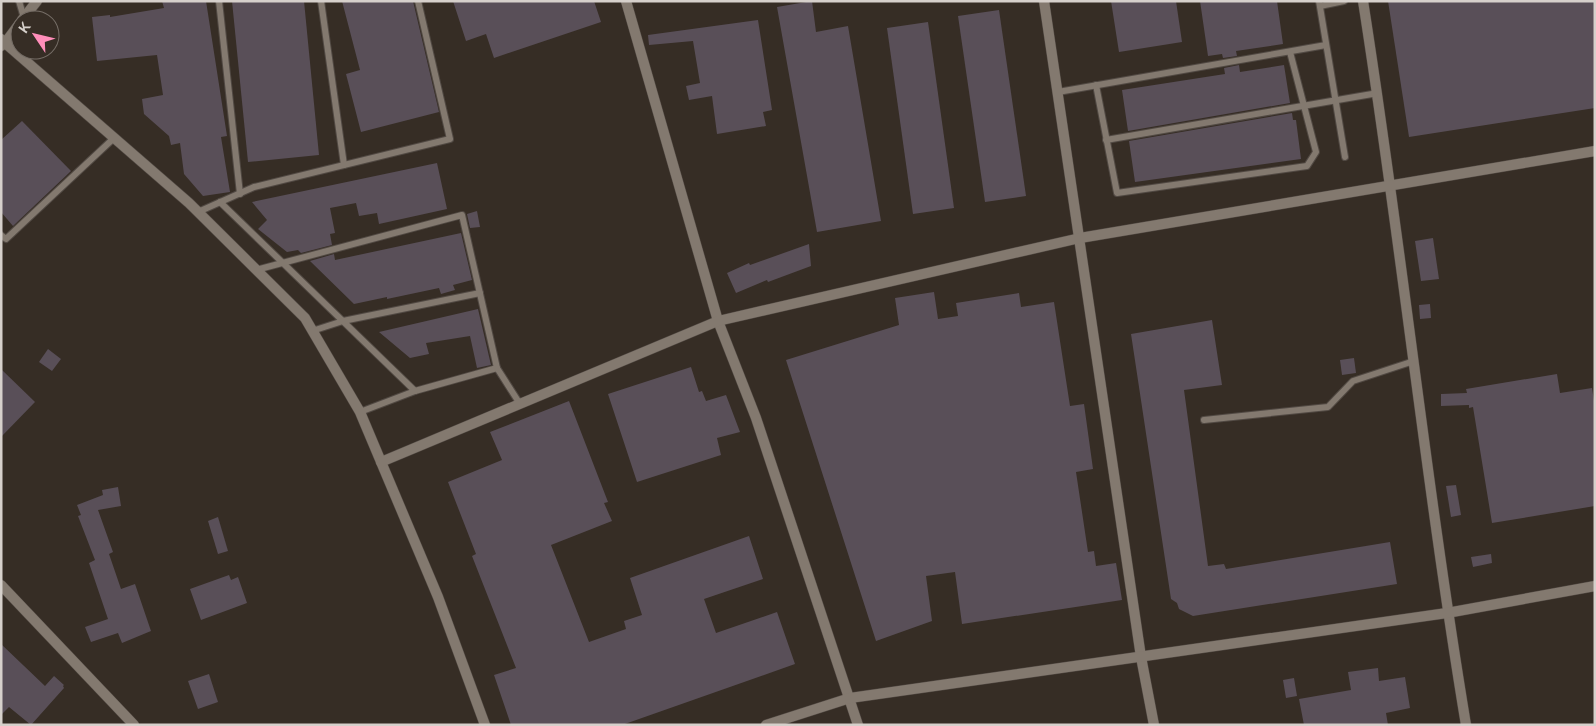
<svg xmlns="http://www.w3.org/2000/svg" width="1596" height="726" viewBox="0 0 1596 726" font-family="Raleway,sans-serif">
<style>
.building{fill:#594f58}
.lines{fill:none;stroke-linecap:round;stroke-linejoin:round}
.service-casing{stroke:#514943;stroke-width:8}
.minor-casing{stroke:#514943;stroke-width:11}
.service{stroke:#83796f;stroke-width:6}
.minor{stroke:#83796f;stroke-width:10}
</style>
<rect width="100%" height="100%" fill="#362d25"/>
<g class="building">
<polygon points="162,1 206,1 227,136 221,137 230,192 203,196 184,174 180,143 171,145 169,136 144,114 142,99 163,95 157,55 97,61 92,17 110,15 110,17 164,8"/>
<polygon points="232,1 304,1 319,155 248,162"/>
<polygon points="342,1 413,1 439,112 361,132 346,74 360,70"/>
<polygon points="453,1 594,1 601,22 494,58 486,34 466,41"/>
<polygon points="812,1 816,32 848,26 881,221 817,232 777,7"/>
<polygon points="1111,1 1176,1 1182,42 1119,52"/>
<polygon points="1200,1 1277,1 1283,44 1236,51 1237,56 1223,58 1222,54 1208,56"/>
<polygon points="1388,1 1595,1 1595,108 1409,137"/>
<polygon points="999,10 1026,196 985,202 958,16"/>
<polygon points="758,20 772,110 763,112 766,126 717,134 712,96 689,100 686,86 700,83 693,41 649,45 648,35"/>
<polygon points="928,22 954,208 913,214 887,28"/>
<polygon points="1239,65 1240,72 1284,65 1290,103 1128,131 1122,90 1225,74 1224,68"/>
<polygon points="1292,113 1293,120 1296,120 1301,159 1135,182 1129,141"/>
<polygon points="22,121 71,171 13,226 1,212 1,140"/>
<polygon points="437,163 447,209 379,224 377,213 359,216 356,203 330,208 335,233 330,234 332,245 301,253 298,250 287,252 258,229 267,220 252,202"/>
<polygon points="477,211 480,227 470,228 467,214"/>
<polygon points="461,233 472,280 453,285 455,290 441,294 439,288 387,299 387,297 354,304 310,261 334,254 335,260"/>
<polygon points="1433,238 1439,279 1421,281 1415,241"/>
<polygon points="809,244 811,266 768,282 767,280 736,293 727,273 749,263 750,265"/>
<polygon points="934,292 938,319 958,316 956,303 1019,293 1021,307 1054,302 1070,406 1084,404 1093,469 1076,472 1088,552 1094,551 1096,566 1116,563 1122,600 962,624 955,572 926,576 932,621 876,641 786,360 899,325 895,298"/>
<polygon points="1430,304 1431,318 1420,319 1419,305"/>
<polygon points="478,309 491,365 477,368 470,336 426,343 429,354 410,358 379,332"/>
<polygon points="1212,320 1222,385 1184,390 1208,566 1224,564 1226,569 1390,542 1397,584 1193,616 1179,609 1177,603 1171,599 1131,334"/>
<polygon points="48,349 61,359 52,371 39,362"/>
<polygon points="1354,358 1356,373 1342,375 1340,360"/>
<polygon points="691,367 699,392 702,391 706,401 726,395 740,432 717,438 721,455 637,482 608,394"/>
<polygon points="1,369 35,402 1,437"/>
<polygon points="1557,374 1560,393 1592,388 1595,407 1595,506 1492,523 1473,407 1469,408 1469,405 1441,406 1441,394 1467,393 1466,389"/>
<polygon points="569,401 608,502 604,503 612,521 551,545 589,642 626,629 624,621 642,615 630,578 749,536 763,579 704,599 716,633 777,612 795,664 622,725 511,725 494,675 516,668 472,556 476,554 448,482 502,460 490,432"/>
<polygon points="1456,485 1461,515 1451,517 1446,486"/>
<polygon points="118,487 121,506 98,510 113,552 109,554 121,589 135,584 151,631 122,643 118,633 91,642 85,627 108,619 89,563 95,560 78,516 81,515 77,505 103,495 102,490"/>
<polygon points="218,517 228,551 218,554 208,521"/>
<polygon points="1491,554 1492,563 1473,567 1471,557"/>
<polygon points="229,575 231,580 238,577 247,603 201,620 190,589"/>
<polygon points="1,644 45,686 54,676 64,685 63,686 64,688 31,725 9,707 1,715"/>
<polygon points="1378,668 1379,681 1405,677 1410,708 1386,713 1388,725 1304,725 1299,699 1351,690 1348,672"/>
<polygon points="209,674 218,702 198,709 188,681"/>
<polygon points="1294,678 1297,696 1286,698 1283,680"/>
</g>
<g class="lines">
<g class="service-casing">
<g id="service">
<polyline points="19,1 24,18"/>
<polyline points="219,1 240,194"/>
<polyline points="321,1 344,165"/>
<polyline points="1319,1 1345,157"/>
<polyline points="1320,6 1344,1"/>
<polyline points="1096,85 1117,193 1307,166 1316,152 1290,52"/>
<polyline points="1058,92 1326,45"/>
<polyline points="1106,140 1378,93"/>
<polyline points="220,202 415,391 497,368 520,404"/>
<polyline points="198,212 254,187 450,139 418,1"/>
<polyline points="1,235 6,239 114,138"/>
<polyline points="256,270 462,215 497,368"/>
<polyline points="312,331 343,321 480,293"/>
<polyline points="360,412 415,391"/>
<polyline points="1204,420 1328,407 1353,381 1414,361"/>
</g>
</g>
<g class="minor-casing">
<g id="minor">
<polyline points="626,1 718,321 756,418 858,725"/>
<polyline points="1044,1 1141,657 1154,725"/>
<path d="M1363,1C1401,242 1426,484 1466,725"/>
<polyline points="22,20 37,1"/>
<polyline points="1,39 5,43 20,23"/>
<polyline points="1,46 5,43 189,203 305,318 360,412 438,597 485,725"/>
<polyline points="381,462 718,321 1080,238 1595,151"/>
<polyline points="1,585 134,725"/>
<polyline points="766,725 850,698 1447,613 1595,586"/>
</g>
</g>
<use href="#service" class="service"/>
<use href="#minor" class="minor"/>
</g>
<rect width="1596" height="726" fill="none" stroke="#d6d0cb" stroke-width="5"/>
<g transform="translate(35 35) rotate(305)"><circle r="24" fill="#362d25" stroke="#766e67"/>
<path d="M0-4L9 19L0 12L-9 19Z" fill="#ff8eba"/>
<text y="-8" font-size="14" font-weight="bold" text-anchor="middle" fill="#d6d0cb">K</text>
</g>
</svg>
